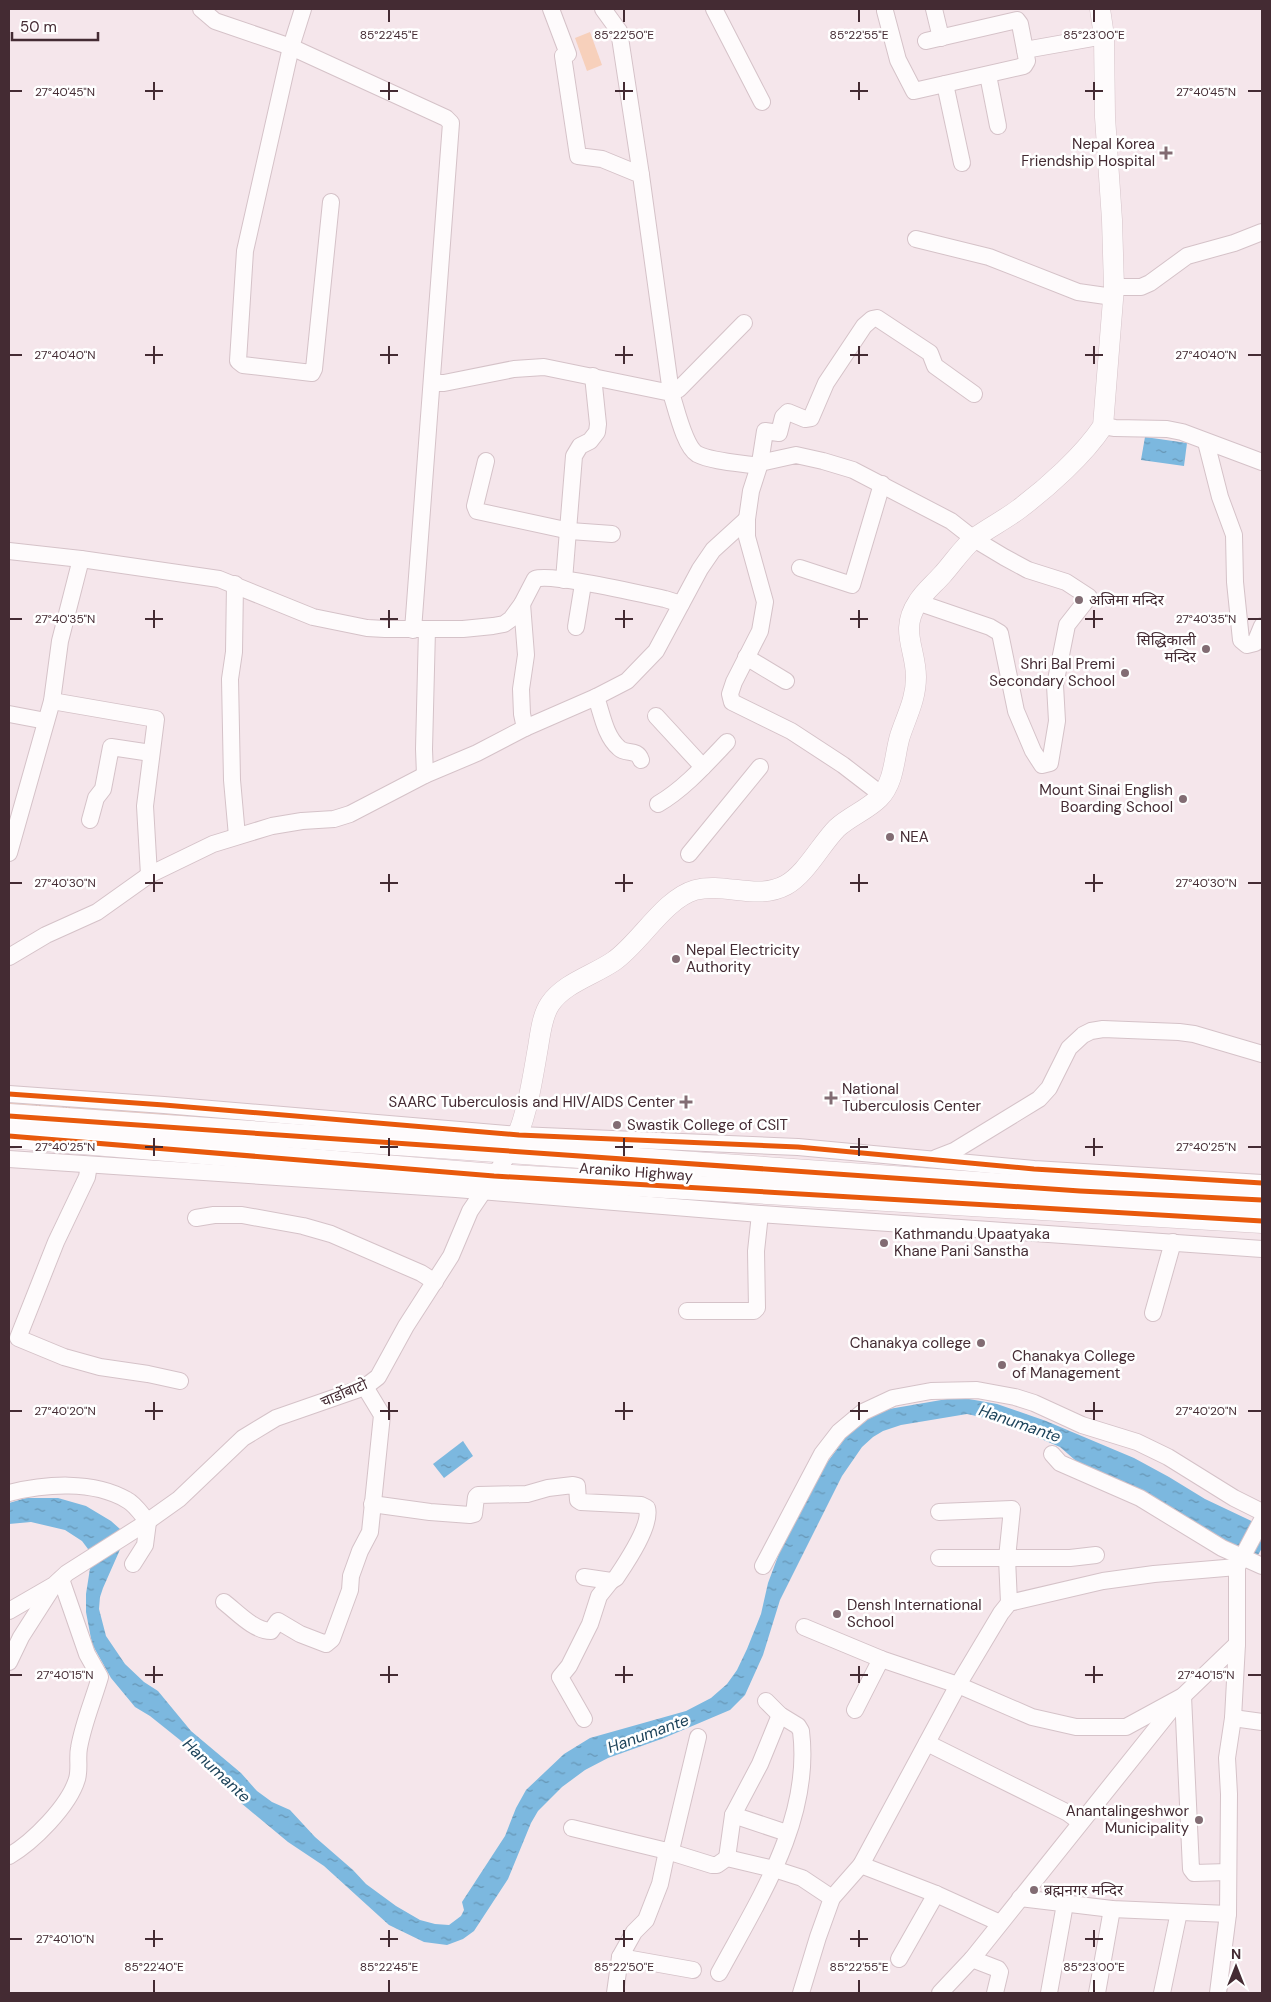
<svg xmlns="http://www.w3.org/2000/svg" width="1271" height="2002" viewBox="0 0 1271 2002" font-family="'DM Sans','Noto Sans Devanagari',sans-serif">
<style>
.grass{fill:url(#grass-tufts)}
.garden{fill:#f7d0bb}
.water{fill:url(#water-ripples)}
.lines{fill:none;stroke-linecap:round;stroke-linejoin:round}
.minor-casing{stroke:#d5c2c8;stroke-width:18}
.major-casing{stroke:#d5c2c8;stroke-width:21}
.highway-casing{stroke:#d5c2c8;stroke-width:25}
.minor{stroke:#fefbfc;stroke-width:16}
.major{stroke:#fefbfc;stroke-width:20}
.highway{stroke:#fefbfc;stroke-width:24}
.cycleway-casing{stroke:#fff;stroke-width:8}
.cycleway{stroke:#e8590c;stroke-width:5}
.ticks{fill:none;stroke:#442b33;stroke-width:2}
.poi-dot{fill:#826c73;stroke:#fff;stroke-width:2}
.labels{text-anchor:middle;stroke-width:5;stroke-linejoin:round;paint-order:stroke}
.poi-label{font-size:15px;fill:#442b33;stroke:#fff;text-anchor:start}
.street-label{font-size:15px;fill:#442b33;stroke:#fff}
.water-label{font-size:16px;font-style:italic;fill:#1d435a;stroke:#fff}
.ticks-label{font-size:12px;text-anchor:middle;fill:#442b33;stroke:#fff;stroke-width:5;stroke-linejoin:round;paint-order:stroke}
</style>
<defs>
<pattern id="grass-tufts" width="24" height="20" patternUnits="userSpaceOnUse" patternTransform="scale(1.25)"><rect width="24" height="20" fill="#f7d0bb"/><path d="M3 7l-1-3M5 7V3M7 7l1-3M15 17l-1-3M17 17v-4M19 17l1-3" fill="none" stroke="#d5b3a1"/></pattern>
<pattern id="water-ripples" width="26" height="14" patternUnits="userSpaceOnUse" patternTransform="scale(1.25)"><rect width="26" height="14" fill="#7cb8df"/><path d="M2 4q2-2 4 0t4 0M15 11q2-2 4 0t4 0" fill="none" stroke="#6796b5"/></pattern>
</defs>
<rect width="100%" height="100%" fill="#f5e6eb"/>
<polygon class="grass" points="9,1102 183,1114 302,1125 9,1106"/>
<polygon class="garden" points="590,32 602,65 587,71 575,38"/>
<g class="water">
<polygon points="1145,437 1187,443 1184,466 1141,460"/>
<polygon points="947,1399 969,1399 997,1404 1046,1421 1134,1458 1169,1477 1205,1499 1262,1526 1262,1548 1258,1555 1206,1532 1083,1467 1060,1447 999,1421 967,1414 901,1425 883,1431 873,1437 862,1447 842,1476 780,1600 763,1655 745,1695 730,1710 664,1738 608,1758 585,1770 562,1787 538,1811 531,1823 508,1879 474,1931 463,1939 447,1945 424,1942 389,1925 324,1866 288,1842 241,1803 185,1744 150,1716 135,1707 111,1678 92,1644 86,1612 86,1594 91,1562 88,1549 82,1541 65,1530 31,1522 9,1524 9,1503 26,1498 58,1498 86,1506 111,1521 120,1529 122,1535 122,1545 103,1588 100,1597 99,1609 106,1636 125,1664 144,1682 158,1691 191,1731 241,1773 257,1791 272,1802 290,1810 315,1837 353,1870 366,1884 396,1906 420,1920 435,1924 449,1925 461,1916 464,1910 462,1902 505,1836 516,1808 526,1790 564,1754 590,1738 686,1711 711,1698 727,1684 737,1670 747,1649 761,1614 768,1583 783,1543 826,1464 846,1437 871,1417 889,1409"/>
<polygon points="463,1441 473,1456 444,1478 433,1464"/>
</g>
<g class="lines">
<g class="minor-casing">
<g id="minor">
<polyline points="201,9 215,21 291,47 446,118 451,123 413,630"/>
<polyline points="303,9 291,47 245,251 238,361 243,365 312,373 314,369 331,202"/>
<polyline points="551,9 568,54 563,56 578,156 602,159 641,175 671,393 679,389 744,323"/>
<polyline points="603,9 619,31 641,175"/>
<polyline points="714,9 762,102"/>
<polyline points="934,9 941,38"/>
<polyline points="885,11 898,60 914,91 1024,66 1027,61 1025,50"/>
<polyline points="926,41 1017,20 1020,24 1025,50 1104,36"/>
<polyline points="988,75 998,126"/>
<polyline points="945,84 962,163"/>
<polyline points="916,239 989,257 1078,292 1113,297"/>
<polyline points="1114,287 1141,287 1150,283 1187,256 1234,243 1262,232"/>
<path d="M432,383H444L514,369L544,367L671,393C676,407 684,446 697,454C713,462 742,463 759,466"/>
<polyline points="1103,426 1115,428 1167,429 1182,432 1262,462"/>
<polyline points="1206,442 1220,497 1234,535 1235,582 1241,640 1247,645 1255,643 1262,626"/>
<polyline points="486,461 475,506 477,511 570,531 612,534"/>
<polyline points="760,463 765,431 779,433 783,417 788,412 805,419 811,418 826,383 864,326 872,319 877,318 930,353 935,366 974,394"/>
<path d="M9,551L81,559L219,579L313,617L367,628L385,629H463L493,626L504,624L511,619L522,604L535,579C552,573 641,594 665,599L681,604"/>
<polyline points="800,568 852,585 882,484"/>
<polyline points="564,580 574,456 580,446 590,441 597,432 598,424 593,376"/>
<polyline points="235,584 234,652 230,679 232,780 237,836"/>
<polyline points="522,604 526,655 521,689 522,714 525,728"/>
<polyline points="576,627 583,584"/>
<polyline points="746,657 786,681"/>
<path d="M596,697C602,714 605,736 619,748C626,755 637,748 641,760"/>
<polyline points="52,701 156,719 145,806 149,875"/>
<polyline points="9,714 46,721"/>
<polyline points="656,716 703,767"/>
<polyline points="425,775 424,749 427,629"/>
<polyline points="882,795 843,765 791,731 732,702 730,694 734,682 760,631 765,602 747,537 747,519 751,491 760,463 796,455 823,461 853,470 951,521 974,539 1004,557 1028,570 1066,582 1089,597 1067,625 1055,685 1057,721 1050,763 1042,765 1033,751 1016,711 1000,633 990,627 917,602"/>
<path d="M658,804C684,789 706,764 727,742"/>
<polyline points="90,820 96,798 103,789 111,747 151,753"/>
<polyline points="9,853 52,701 60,641 81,559"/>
<polyline points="689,854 760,767"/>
<polyline points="9,957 46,935 97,912 149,875 213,844 272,826 302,821 334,819 350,814 425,775 477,753 525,728 596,697 627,681 656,651 700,569 713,550 747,519"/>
<polyline points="9,1094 164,1105 519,1135 798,1147 1034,1169 1262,1183"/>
<polyline points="936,1158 954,1151 1039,1099 1049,1088 1069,1048 1083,1035 1091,1031 1103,1029 1179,1032 1194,1034 1262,1054"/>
<polyline points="9,1159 456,1189 760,1214 1262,1249"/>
<polyline points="89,1165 87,1177 56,1242 18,1338 64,1357 100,1367 148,1374 180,1381"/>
<polyline points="196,1218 214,1215 242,1215 303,1226 331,1234 421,1273 435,1282"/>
<polyline points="687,1311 754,1311 757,1308 756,1251 760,1214"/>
<polyline points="1153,1313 1173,1242"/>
<polyline points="1052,1454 1060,1463 1140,1498 1222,1548 1262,1566"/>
<path d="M9,1493C45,1484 93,1480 127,1500C135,1504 142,1515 148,1522"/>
<path d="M372,1504L430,1512L470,1515L474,1514L476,1497L478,1495L527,1494L548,1488L573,1485L577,1486L578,1500L581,1502L641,1505L647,1508C652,1525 626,1563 616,1578L611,1581L584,1577"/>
<polyline points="939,1512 1012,1509 1007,1558 1009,1603"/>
<polyline points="939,1558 1070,1558 1096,1555"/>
<polyline points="133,1564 145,1545 148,1522"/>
<polyline points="763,1566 822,1454 839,1432 863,1412 893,1398 931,1391 977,1390 1015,1397 1034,1403 1082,1425 1137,1442 1168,1457 1234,1498 1262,1512"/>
<path d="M224,1602C237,1612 254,1631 271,1631L278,1621L300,1634L326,1644L332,1639L350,1590L351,1576L360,1551L370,1532L382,1415L365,1387"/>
<polyline points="9,1611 54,1585 67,1573 141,1526 179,1499 243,1438 276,1418 365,1387 378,1377 406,1326 451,1256 470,1211 510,1152"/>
<polyline points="804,1627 881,1659"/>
<polyline points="9,1662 21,1637 53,1587"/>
<polyline points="1183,1696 1191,1869 1194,1873 1228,1872"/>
<polyline points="855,1710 881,1659 958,1685 1032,1717 1076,1727 1126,1727 1183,1696 1237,1644"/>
<polyline points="1233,1718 1262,1722"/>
<polyline points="584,1719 560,1677 569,1666 590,1624 599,1596 611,1581"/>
<polyline points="927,1743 1068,1813 1080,1822"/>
<polyline points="733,1815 787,1833"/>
<polyline points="572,1828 667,1851 712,1865 717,1865 727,1858 774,1869 802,1878 832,1898"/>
<path d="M9,1856C33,1842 69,1806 77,1779C80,1769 77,1758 79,1748C83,1724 93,1701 100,1677L87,1654L61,1579"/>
<polyline points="727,1858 733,1815 760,1764 780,1715"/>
<polyline points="861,1865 936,1894 1000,1923"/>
<polyline points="1020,1898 1112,1909 1228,1914"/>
<polyline points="620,1957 693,1970"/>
<polyline points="899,1959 936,1894"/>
<polyline points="972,1959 998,1969 1000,1972 995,1993"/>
<path d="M719,1973C759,1899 812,1819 801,1731L798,1726L780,1715L766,1701"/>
<polyline points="615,1993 620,1957 634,1932 646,1920 660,1884 667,1851 672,1846 698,1737"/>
<polyline points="801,1993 818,1937 832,1898 861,1865 958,1685 1001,1613 1009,1603 1103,1581 1154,1574 1237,1567"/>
<polyline points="940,1993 972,1959 1175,1705"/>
<polyline points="1049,1993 1065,1904"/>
<polyline points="1097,1993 1112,1909"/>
<polyline points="1162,1993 1179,1912"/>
<polyline points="1218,1993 1228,1914 1229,1794 1227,1758 1233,1718 1237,1644 1237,1567 1262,1520"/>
</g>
</g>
<g class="major-casing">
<path id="major" d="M510,1152C526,1121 531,1088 537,1053C540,1038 541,1017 550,1004C564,983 594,975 614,961C640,943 664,899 695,890C725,882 757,901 786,885C806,874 821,844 837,828C850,816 867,810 879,798C895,782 894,756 900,736C907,715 916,699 916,677C916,649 899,630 918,602C924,592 934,584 942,575C953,563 963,547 976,537C990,527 1006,519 1019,509C1047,488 1084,455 1103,426L1114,287L1112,220L1105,117L1104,36L1100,9"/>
</g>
<g class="highway-casing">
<g id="highway">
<polyline points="9,1116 1080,1191 1262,1200"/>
<polyline points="9,1136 494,1176 1262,1221"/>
</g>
</g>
<use href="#minor" class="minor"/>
<use href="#major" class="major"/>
<use href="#highway" class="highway"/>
<g class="cycleway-casing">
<g id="cycleway">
<polyline points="9,1094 164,1105 519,1135 798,1147 1034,1169 1262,1183"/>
<polyline points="9,1116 1080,1191 1262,1200"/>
<polyline points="9,1136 494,1176 1262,1221"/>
</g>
</g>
<use href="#cycleway" class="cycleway"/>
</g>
<path class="ticks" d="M389,10V22M624,10V22M859,10V22M1094,10V22M154,82V100M389,82V100M624,82V100M859,82V100M1094,82V100M10,91H22M145,91H163M380,91H398M615,91H633M850,91H868M1085,91H1103M1248,91H1261M154,346V364M389,346V364M624,346V364M859,346V364M1094,346V364M10,355H22M145,355H163M380,355H398M615,355H633M850,355H868M1085,355H1103M1248,355H1261M154,610V628M389,610V628M624,610V628M859,610V628M1094,610V628M10,619H22M145,619H163M380,619H398M615,619H633M850,619H868M1085,619H1103M1248,619H1261M154,874V892M389,874V892M624,874V892M859,874V892M1094,874V892M10,883H22M145,883H163M380,883H398M615,883H633M850,883H868M1085,883H1103M1248,883H1261M154,1138V1156M389,1138V1156M624,1138V1156M859,1138V1156M1094,1138V1156M10,1147H22M145,1147H163M380,1147H398M615,1147H633M850,1147H868M1085,1147H1103M1248,1147H1261M154,1402V1420M389,1402V1420M624,1402V1420M859,1402V1420M1094,1402V1420M10,1411H22M145,1411H163M380,1411H398M615,1411H633M850,1411H868M1085,1411H1103M1248,1411H1261M154,1666V1683M389,1666V1683M624,1666V1683M859,1666V1683M1094,1666V1683M10,1675H22M145,1675H163M380,1675H398M615,1675H633M850,1675H868M1085,1675H1103M1248,1675H1261M154,1930V1947M389,1930V1947M624,1930V1947M859,1930V1947M1094,1930V1947M10,1939H22M145,1939H163M380,1939H398M615,1939H633M850,1939H868M1085,1939H1103M154,1980V1992M389,1980V1992M624,1980V1992M859,1980V1992M1094,1980V1992"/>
<g class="poi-dot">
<path d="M1163.5 145.5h5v5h5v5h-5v5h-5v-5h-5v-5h5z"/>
<circle cx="1079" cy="600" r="5"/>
<circle cx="1206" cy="649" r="5"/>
<circle cx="1125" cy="673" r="5"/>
<circle cx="1183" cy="799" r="5"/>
<circle cx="890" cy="837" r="5"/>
<circle cx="676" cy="959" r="5"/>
<path d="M828.5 1090.5h5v5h5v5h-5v5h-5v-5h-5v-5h5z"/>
<path d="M683.5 1094.5h5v5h5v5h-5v5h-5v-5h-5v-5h5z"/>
<circle cx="617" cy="1125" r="5"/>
<circle cx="884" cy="1243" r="5"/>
<circle cx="981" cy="1343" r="5"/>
<circle cx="1002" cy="1365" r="5"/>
<circle cx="837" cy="1614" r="5"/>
<circle cx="1199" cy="1820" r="5"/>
<circle cx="1034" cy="1890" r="5"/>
</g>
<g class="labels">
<g class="poi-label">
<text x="1155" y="149" text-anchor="end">Nepal Korea<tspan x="1155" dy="17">Friendship Hospital</tspan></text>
<text x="1089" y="605">अजिमा मन्दिर</text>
<text x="1196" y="645" text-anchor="end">सिद्धिकाली<tspan x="1196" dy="17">मन्दिर</tspan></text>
<text x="1115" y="669" text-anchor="end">Shri Bal Premi<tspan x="1115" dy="17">Secondary School</tspan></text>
<text x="1173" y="795" text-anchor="end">Mount Sinai English<tspan x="1173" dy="17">Boarding School</tspan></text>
<text x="900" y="842">NEA</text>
<text x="686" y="955">Nepal Electricity<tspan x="686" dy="17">Authority</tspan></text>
<text x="842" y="1094">National<tspan x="842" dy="17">Tuberculosis Center</tspan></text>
<text x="675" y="1107" text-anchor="end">SAARC Tuberculosis and HIV/AIDS Center</text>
<text x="627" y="1130">Swastik College of CSIT</text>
<text x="894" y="1239">Kathmandu Upaatyaka<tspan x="894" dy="17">Khane Pani Sanstha</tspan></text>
<text x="971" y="1348" text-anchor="end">Chanakya college</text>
<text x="1012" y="1361">Chanakya College<tspan x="1012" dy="17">of Management</tspan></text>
<text x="847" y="1610">Densh International<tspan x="847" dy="17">School</tspan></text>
<text x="1189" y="1816" text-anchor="end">Anantalingeshwor<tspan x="1189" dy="17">Municipality</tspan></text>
<text x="1044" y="1895">ब्रह्मनगर मन्दिर</text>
</g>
<g class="street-label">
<text transform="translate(636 1172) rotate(4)" y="5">Araniko Highway</text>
<text transform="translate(344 1393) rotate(-23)" y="5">चार्डोबाटो</text>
</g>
<g class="water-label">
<text transform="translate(1020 1423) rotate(19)" y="6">Hanumante</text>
<text transform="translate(648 1733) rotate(-20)" y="6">Hanumante</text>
<text transform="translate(217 1770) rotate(43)" y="6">Hanumante</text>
</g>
</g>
<g class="ticks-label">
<text x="389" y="39">85°22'45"E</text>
<text x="624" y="39">85°22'50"E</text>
<text x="859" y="39">85°22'55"E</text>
<text x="1094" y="39">85°23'00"E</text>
<text x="65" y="96">27°40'45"N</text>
<text x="1206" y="96">27°40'45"N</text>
<text x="65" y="359">27°40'40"N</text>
<text x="1206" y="359">27°40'40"N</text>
<text x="65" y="623">27°40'35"N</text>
<text x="1206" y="623">27°40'35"N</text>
<text x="65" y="887">27°40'30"N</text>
<text x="1206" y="887">27°40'30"N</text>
<text x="65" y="1151">27°40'25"N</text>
<text x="1206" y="1151">27°40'25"N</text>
<text x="65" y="1415">27°40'20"N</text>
<text x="1206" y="1415">27°40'20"N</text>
<text x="65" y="1679">27°40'15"N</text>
<text x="1206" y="1679">27°40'15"N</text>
<text x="65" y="1943">27°40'10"N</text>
<text x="154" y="1971">85°22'40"E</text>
<text x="389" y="1971">85°22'45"E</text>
<text x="624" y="1971">85°22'50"E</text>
<text x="859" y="1971">85°22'55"E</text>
<text x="1094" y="1971">85°23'00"E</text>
</g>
<rect width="1271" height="2002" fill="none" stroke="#442b33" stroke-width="20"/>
<g transform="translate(1236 1967)" stroke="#ffffff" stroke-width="4" paint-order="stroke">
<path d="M0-4L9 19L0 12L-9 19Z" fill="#442b33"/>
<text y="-8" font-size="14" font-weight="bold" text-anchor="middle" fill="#442b33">N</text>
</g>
<path d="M12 32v8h86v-8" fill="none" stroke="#442b33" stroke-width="2.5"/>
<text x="20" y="32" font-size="15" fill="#442b33" stroke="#ffffff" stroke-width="4" paint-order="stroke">50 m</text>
</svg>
